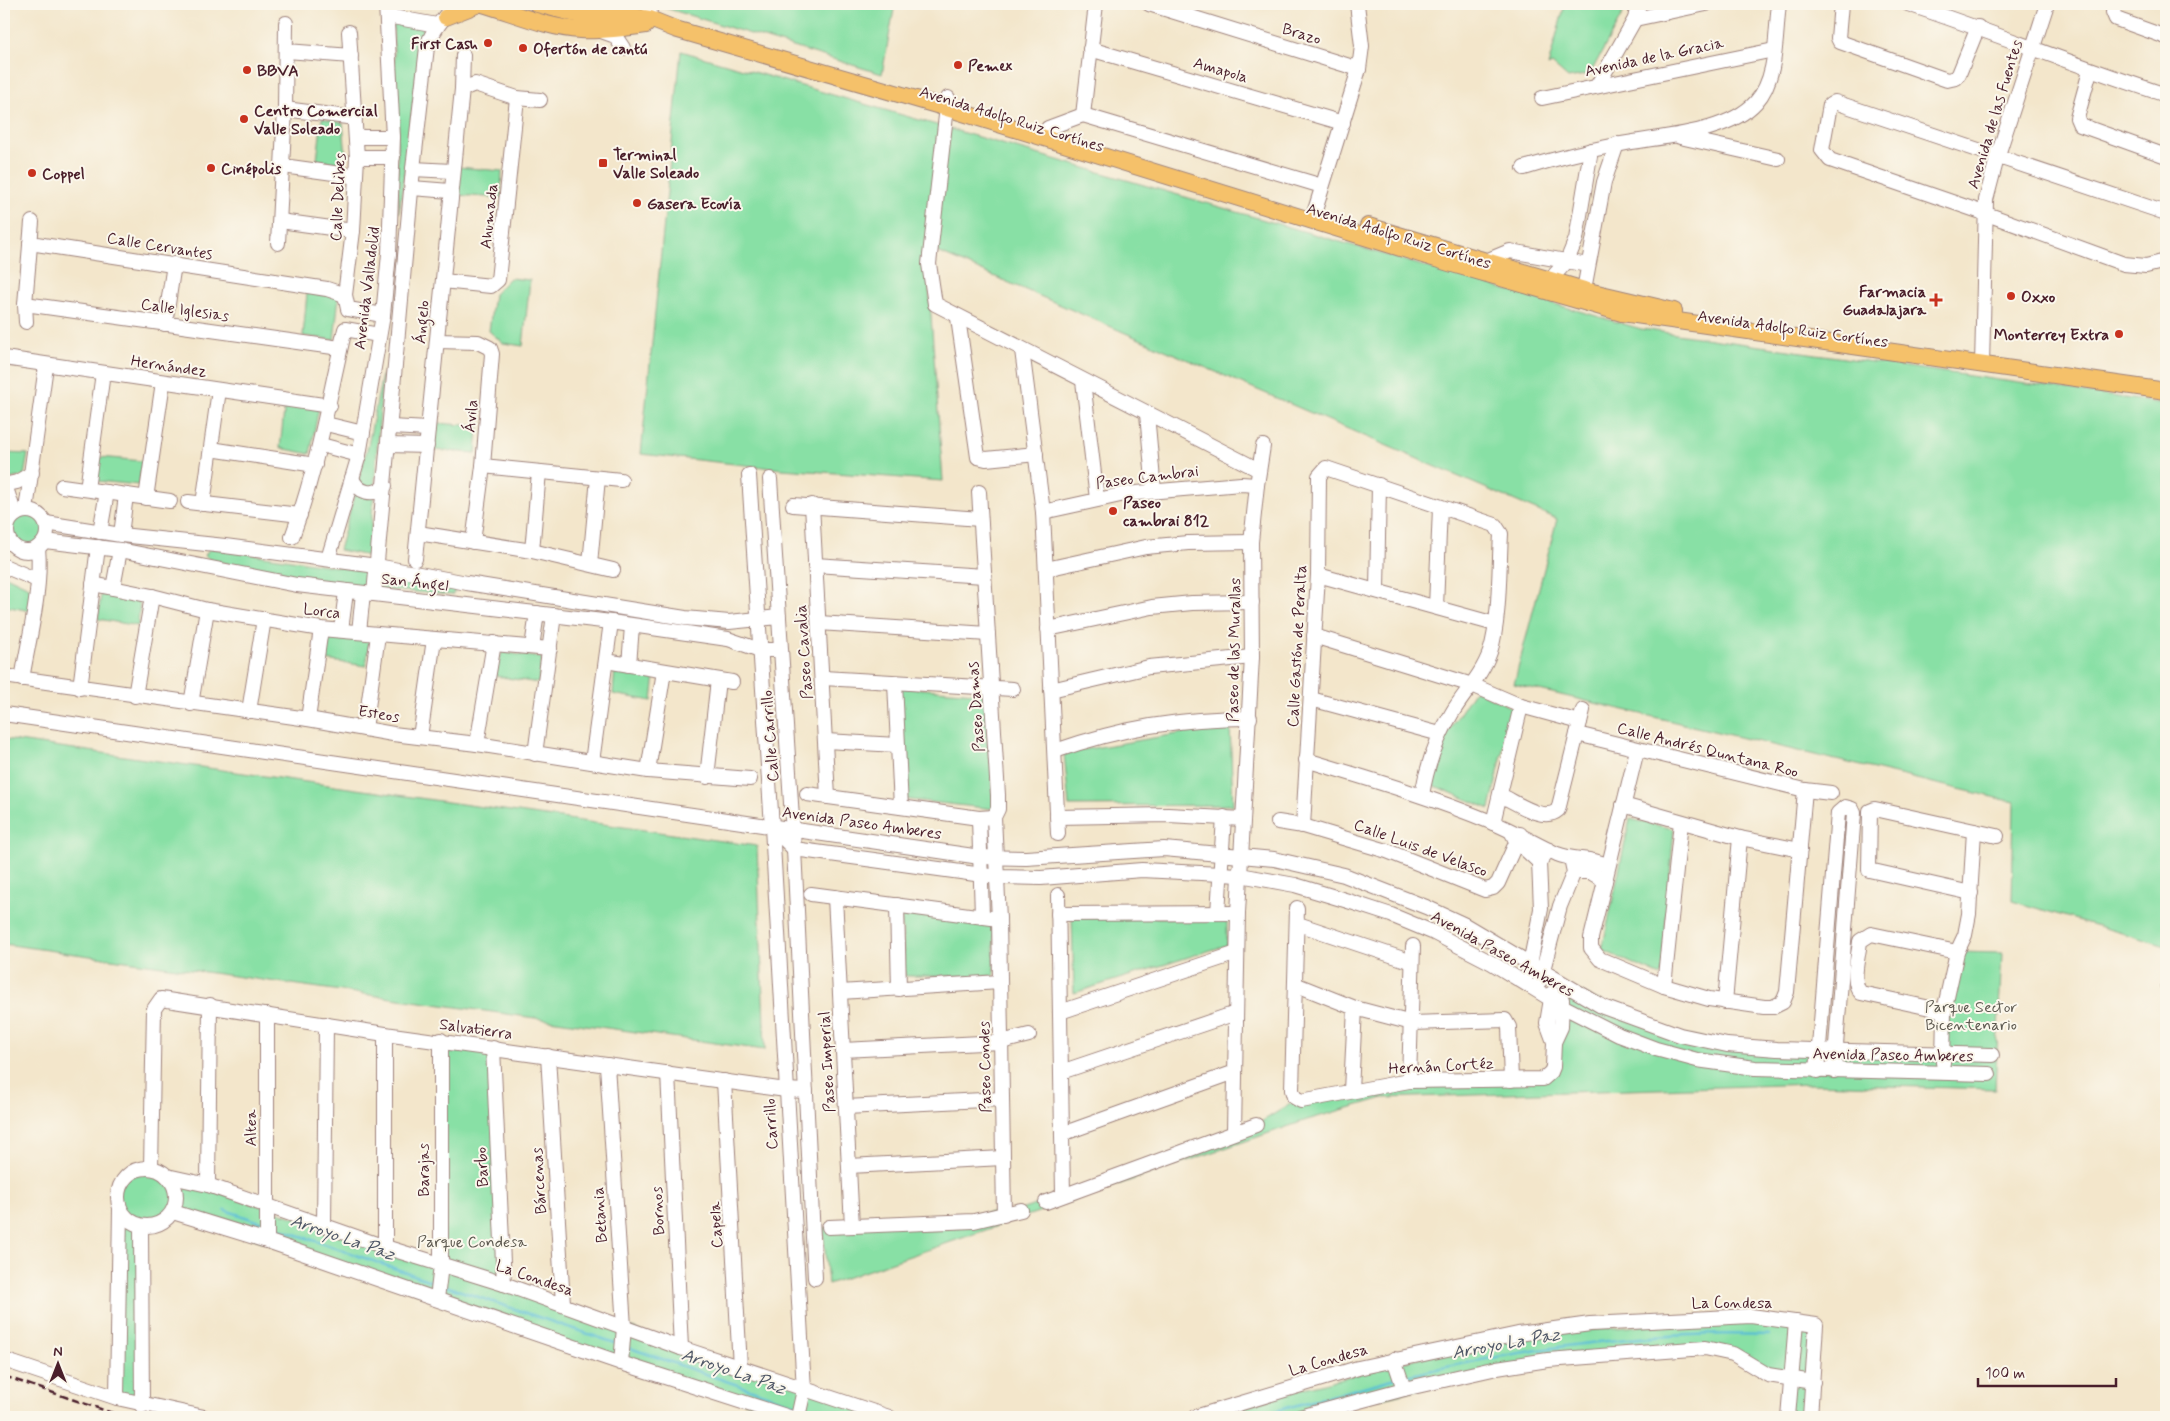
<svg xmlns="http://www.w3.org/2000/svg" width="2170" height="1421" viewBox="0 0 2170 1421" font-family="Mynerve,sans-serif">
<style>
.green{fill:#88e0a5;stroke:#698068}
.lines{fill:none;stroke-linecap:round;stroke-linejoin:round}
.stream{stroke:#56bdd4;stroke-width:2.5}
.minor-casing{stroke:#9e827b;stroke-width:16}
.major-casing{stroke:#9e827b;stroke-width:18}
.minor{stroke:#fff;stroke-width:14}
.major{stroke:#f5c16b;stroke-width:16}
.rail{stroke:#4a1f2b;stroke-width:2.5;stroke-dasharray:8 4;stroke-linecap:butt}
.poi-dot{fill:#c8321e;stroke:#fbf7ec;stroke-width:2}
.labels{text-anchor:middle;stroke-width:4;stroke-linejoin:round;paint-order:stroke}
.street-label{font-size:16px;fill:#4a1f2b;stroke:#fbf7ec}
.poi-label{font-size:16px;font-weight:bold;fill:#4a1f2b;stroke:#fbf7ec;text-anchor:start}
.park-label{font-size:16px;fill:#5d5950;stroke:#fbf7ec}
.water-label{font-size:18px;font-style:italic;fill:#4e5666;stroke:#fbf7ec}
</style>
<rect width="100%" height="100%" fill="#fbf7ec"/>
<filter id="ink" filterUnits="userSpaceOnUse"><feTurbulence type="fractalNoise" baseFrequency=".02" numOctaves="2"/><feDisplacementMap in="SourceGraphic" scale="10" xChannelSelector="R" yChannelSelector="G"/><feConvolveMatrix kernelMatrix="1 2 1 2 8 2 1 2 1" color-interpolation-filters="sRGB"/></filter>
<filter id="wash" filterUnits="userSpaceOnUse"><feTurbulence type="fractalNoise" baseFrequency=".0096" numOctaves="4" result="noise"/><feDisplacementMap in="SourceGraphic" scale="20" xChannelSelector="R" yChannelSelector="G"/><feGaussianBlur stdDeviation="1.12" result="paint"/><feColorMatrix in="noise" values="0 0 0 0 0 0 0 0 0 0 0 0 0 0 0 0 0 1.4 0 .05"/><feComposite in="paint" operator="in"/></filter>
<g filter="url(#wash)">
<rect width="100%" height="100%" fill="#f3e6cb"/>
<g class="green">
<polygon points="659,4 895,4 882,74 659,6"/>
<polygon points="1565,4 1628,4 1590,74 1568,78 1552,64 1548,66"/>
<polygon points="393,19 423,27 399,213"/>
<polygon points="681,51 1641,329 2166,404 2166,946 2012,901 2014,802 1514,684 1557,519 926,247 943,481 782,469 641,454"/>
<polygon points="322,118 343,123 346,157 339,163 317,160"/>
<polygon points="458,167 502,171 501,198 457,195"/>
<polygon points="510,278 530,280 523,346 503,343 489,331 494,294"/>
<polygon points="307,293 339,296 334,340 303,336"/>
<polygon points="383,370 369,556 339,550 368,446"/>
<polygon points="285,402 319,407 310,454 280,448"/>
<polygon points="435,423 478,426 476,453 432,450"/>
<polygon points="4,453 28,454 24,476 4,480"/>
<polygon points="100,457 142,461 139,485 96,481"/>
<circle cx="27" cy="531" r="18"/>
<polygon points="210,548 453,584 455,591 452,595 304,583 209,559 205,555"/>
<polygon points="4,575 33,589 31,611 4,606"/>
<polygon points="101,594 140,599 138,626 98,619"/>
<polygon points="330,632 370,639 366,666 325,660"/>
<polygon points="502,652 542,658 538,683 495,676"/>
<polygon points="615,668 655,675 652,701 613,694"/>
<polygon points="898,687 988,694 994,809 902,799"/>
<polygon points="1475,690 1512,708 1490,809 1430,784 1445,736"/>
<polygon points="1230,725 1233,805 1069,806 1064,753"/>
<polygon points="4,739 757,846 765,1050 4,944"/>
<polygon points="1630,819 1674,829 1661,976 1602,950"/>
<polygon points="901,910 994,922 994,976 905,976"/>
<polygon points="1072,916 1227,919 1227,945 1074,993"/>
<polygon points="1957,952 2002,953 1995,1089 1811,1084 1383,1098 1307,1120 828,1284 823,1228 1021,1210 1256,1125 1297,1100 1351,1091 1543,1078 1561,1027 1563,985 1682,1035 1819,1051 1817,1071 1834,1071 1835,1051 1943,1054"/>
<path d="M441,1040L493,1048L505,1284L889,1417H789L173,1212C163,1222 156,1226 142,1226V1406L117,1398L119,1191C127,1169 148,1163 167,1176L441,1265Z"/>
<polygon points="1751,1316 1816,1325 1810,1417 1788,1417 1791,1380 1719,1349 1548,1360 1298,1417 1195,1417 1490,1339"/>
</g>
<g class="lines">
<g class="stream">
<polyline points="225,1210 260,1222"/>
<polyline points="275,1227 431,1281"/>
<polyline points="446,1286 615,1343"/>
<polyline points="630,1348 796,1405"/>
<path d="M1406,1376C1525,1348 1647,1330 1769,1335"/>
<polyline points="804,1408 831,1417"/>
<polyline points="1253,1417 1396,1378"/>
</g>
</g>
</g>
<g filter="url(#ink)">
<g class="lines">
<g class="minor-casing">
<g id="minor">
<polyline points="650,4 650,10"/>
<polyline points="1149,4 1359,69"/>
<polyline points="1841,4 1838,38 1840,42 1947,80 1956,78 1959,74 1978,27"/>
<path d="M1908,4C1995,33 2079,67 2166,95"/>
<polyline points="2115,4 2113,12 2116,19 2166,37"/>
<polyline points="387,16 437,25"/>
<polyline points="1635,19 1706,4"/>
<polyline points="598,30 615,36 623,48"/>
<polyline points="349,32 357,157 353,231 345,295 348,309 383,315"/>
<polyline points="1090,49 1343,123"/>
<polyline points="287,51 351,56"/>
<polyline points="2090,71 2077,118 2080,125 2166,156"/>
<polyline points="1597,86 1635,19 1638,4"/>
<polyline points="462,89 475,84 517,98 540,100"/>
<polyline points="948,98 929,264 935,304 1259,470"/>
<polyline points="1542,98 1774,50"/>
<polyline points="285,109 355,118"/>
<polyline points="1083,115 1322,186"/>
<polyline points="1048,128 1083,115 1096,4"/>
<polyline points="357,137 393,137"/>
<polyline points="1680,137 1778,159"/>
<polyline points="357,157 393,157"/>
<polyline points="283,166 355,176"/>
<path d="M1524,168C1554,159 1585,151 1616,145C1658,136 1726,135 1756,102C1778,78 1775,34 1779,4"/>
<polyline points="413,169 452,171"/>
<polyline points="412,188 450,191"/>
<polyline points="2166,213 1835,102 1830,105 1822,150 1830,160 1984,213 2124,264 2146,266 2166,261"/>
<polyline points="1312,220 1359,69 1362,46 1357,4"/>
<polyline points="280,221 353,231"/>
<polyline points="30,243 327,289 345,295"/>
<polyline points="278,243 285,109 286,23"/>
<polyline points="1486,261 1510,251 1588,265"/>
<polyline points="443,281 491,286 498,280 517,98"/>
<polyline points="1552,289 1550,280 1567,261 1576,239 1591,150"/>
<polyline points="1580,297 1583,295 1604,182 1617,144"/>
<polyline points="25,304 340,348"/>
<polyline points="958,318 978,457 986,459 1036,454"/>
<polyline points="26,322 25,304 32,222"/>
<polyline points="165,324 174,264"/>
<polyline points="437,341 478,342 490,348 492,354 483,466 473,542"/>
<polyline points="1022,350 1043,512 1058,834"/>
<polyline points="4,358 330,406"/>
<polyline points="1982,365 1986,200 1997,158 2047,4"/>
<polyline points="1083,381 1097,499"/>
<polyline points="1147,414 1154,491"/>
<polyline points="326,424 363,433"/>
<polyline points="391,427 428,429"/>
<polyline points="321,445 359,455"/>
<polyline points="389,445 427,446"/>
<polyline points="211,449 315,465"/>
<polyline points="483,466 621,480"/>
<polyline points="749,475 772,827 804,1390 798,1417"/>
<path d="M352,478C358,493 373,497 385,486"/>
<polyline points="770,479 794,849 815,1278"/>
<polyline points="4,485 17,482 32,473"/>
<polyline points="5,485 15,515"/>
<polyline points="62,486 170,501"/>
<polyline points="87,489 103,373"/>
<polyline points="979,492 998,795 998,809 994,817 999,919 1004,1215"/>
<polyline points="146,498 163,382"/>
<polyline points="188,502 300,515"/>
<polyline points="203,504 219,390"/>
<polyline points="793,505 980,519"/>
<polyline points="812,505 828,797"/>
<polyline points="26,510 46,366"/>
<circle cx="27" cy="531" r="20"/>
<polyline points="1043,512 1125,494 1241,484 1257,485"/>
<polyline points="46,523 121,535 225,546 377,566 467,583 685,618 729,622 779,617"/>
<polyline points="100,532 107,492"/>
<polyline points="418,533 532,551 613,570"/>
<polyline points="121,535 126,495"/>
<path d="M292,537C318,466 328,401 345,329L379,335"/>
<polyline points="45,541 120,550 297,585 611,622 728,639 760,650 781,650"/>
<polyline points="532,551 539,472"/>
<polyline points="328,559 359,455 383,315 389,254 393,137 386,4"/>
<polyline points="415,559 462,89 463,55"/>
<polyline points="590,564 598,478"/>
<polyline points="815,565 984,576"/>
<polyline points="4,566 37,580"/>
<polyline points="1046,569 1146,547 1188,543 1251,542"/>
<polyline points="1318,575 1495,624"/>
<polyline points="93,584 152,596 207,610 321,629 550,649"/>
<polyline points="113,588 120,550"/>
<polyline points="1377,590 1379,485"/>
<path d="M374,594L413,169L427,47C431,30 445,19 453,4"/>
<polyline points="1436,607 1440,507"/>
<polyline points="819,623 988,634"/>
<polyline points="1048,629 1152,607 1192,603 1252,602"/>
<polyline points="341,630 346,592"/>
<polyline points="359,632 363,593"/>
<polyline points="1314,636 1472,685 1521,706 1580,722"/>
<polyline points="532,647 537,613"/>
<polyline points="606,661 732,682"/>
<polyline points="629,665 632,626"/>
<polyline points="4,676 308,719 393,734 477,744 648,771 750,779"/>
<polyline points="823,678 1013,689"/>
<path d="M22,679C29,637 42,590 38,547"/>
<polyline points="895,683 901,807"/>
<polyline points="80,688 98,547"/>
<polyline points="1051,690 1149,667 1252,657"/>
<polyline points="135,696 152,596"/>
<polyline points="1311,699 1440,734"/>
<polyline points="191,704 207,610"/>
<polyline points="249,711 264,619"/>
<polyline points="4,714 980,857 1026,858 1164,849 1274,859 1344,875 1426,907 1463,924 1603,1007 1680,1035 1727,1045 1777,1049 1992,1055"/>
<polyline points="308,719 321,629"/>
<polyline points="365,729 378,635"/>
<polyline points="1577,734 1805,790 1831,793"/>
<polyline points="420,737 434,639"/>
<polyline points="826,741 897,745"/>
<polyline points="477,744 494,643"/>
<polyline points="1637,750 1591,938 1591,948 1600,959 1664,986 1709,999 1764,1007 1773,1007 1783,1002 1787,992 1805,790"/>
<path d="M1055,751C1121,728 1180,718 1250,718"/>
<polyline points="535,754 554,615"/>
<path d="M1306,760C1369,779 1431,797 1491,822C1514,831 1535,844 1557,854C1574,861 1592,857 1608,866"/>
<polyline points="592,762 611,622"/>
<polyline points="648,771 664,671"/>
<polyline points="707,777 718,680"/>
<polyline points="807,794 979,818 994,817"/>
<path d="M1500,795C1516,802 1543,823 1558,810L1583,710"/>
<polyline points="1623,805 1740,838 1800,850"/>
<polyline points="1057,817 1168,815 1243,819"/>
<polyline points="979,818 982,916"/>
<polyline points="1278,822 1303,826 1387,851 1485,890 1493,888 1498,883 1520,834"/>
<polyline points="1493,823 1521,706"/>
<path d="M1303,826L1318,575L1319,476L1326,468L1495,525L1501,534C1499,567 1500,622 1490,652C1482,675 1464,693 1452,713C1436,739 1427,765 1422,795"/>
<polyline points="772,827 794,849 997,877 1041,878 1142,870 1240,875 1295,885 1348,901 1391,915 1432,932 1492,963 1562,1006 1619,1035 1656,1049 1697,1060 1755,1068 1989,1074"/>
<polyline points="1512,833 1516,841 1539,862"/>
<polyline points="1574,872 1590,872 1605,881"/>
<polyline points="1971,893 1869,870 1870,811 1875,809 1997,836"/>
<polyline points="811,894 999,919"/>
<polyline points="1058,895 1063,1194"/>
<polyline points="835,897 852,1226"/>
<polyline points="897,905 899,989"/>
<polyline points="1297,908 1292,1090 1294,1097 1301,1101 1409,1081 1543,1079 1551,1072 1553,1067 1554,1042 1561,1027 1562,999"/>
<polyline points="1218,913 1224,817"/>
<polyline points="1058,914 1238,913"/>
<polyline points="1298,924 1412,962"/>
<polyline points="1528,974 1541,909 1539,862 1549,850"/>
<polyline points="1540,981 1560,906 1574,872 1571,858"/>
<polyline points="1297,985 1355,1008 1412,1023 1505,1020 1509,1027 1511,1080"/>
<polyline points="1664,986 1681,822"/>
<polyline points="840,992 1000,982"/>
<polyline points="1552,993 1547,1023 1554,1042"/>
<polyline points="1725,1002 1740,838"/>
<path d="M1944,1011L1861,993C1850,982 1859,955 1860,941L1871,934L1957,952"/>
<polyline points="1060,1012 1237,953"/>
<polyline points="493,1048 504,1284"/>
<polyline points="843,1050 1001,1042 1029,1035"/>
<polyline points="548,1056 563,1304"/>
<polyline points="1943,1063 1944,1011 1957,952 1965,935 1969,914 1974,831"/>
<polyline points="607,1065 624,1327 621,1363"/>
<polyline points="1817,1071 1838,813 1845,807 1852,809 1854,813 1834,1071"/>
<polyline points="1061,1072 1236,1013"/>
<polyline points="668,1073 681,1348"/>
<polyline points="724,1081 740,1367"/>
<polyline points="1409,1081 1413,946"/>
<polyline points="1351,1091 1355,1008"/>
<polyline points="846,1107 1002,1099"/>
<polyline points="1234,1132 1238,913 1252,657 1251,542 1257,485 1263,446"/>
<polyline points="1062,1134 1235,1072"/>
<polyline points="849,1166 1003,1158"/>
<circle cx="147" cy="1197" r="29"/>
<polyline points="151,1168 154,1009 161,999 385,1034 786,1090 806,1091"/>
<polyline points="167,1176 208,1185 385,1247 504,1284 681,1348 889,1417"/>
<polyline points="208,1185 210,1005"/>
<polyline points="1046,1202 1256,1125"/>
<polyline points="173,1212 267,1241 621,1363 789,1417"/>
<polyline points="324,1225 326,1024"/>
<polyline points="141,1226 142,1406"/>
<polyline points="829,1227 974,1221 1021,1210"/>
<polyline points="267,1241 267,1015"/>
<polyline points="385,1247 385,1034"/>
<polyline points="437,1299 441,1265 441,1040"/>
<polyline points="1394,1359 1404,1389"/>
<polyline points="4,1360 117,1398 204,1417"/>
<polyline points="117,1398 120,1208"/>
<polyline points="1195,1417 1358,1368 1518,1334 1590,1324 1751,1316 1816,1325 1810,1417"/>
<polyline points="1300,1417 1404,1389 1497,1368 1548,1360 1705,1348 1733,1354 1768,1375 1813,1382"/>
<polyline points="1788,1417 1796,1322"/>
</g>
</g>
<g class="major-casing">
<g id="major">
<path d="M483,4C514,13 548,28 580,30C602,31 625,28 646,25L648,22"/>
<polyline points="537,4 584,16 623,15 650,19 675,29 947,108 1449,263 1622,313 2166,391"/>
<polyline points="446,17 479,4"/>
<polyline points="1368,226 1584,290 1674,311"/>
</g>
</g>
<use href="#minor" class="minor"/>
<use href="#major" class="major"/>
<g class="rail">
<polyline points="2162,985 2166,1058"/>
<polyline points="4,1376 124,1417"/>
</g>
</g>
</g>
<g class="poi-dot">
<circle cx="488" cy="43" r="5"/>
<circle cx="523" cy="48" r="5"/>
<circle cx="958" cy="65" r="5"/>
<circle cx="247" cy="70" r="5"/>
<circle cx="244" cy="119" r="5"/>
<rect x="598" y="158" width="10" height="10" rx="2.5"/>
<circle cx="211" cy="168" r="5"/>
<circle cx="32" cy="173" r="5"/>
<circle cx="637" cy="203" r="5"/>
<circle cx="2011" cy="296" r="5"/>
<path d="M1933.5 292.5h5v5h5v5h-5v5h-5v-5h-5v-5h5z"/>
<circle cx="2119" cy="334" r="5"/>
<circle cx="1113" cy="511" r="5"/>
</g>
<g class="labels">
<g class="street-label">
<text transform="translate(1302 33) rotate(17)" y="6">Brazo</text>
<text transform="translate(1654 56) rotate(-12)" y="6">Avenida de la Gracia</text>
<text transform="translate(1221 69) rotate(16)" y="6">Amapola</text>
<text transform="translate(1994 114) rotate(-73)" y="6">Avenida de las Fuentes</text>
<text transform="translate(1012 118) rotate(17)" y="6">Avenida Adolfo Ruiz Cortínes</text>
<text transform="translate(337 197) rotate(-87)" y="6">Calle Delibes</text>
<text transform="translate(488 216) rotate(-84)" y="6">Ahumada</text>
<text transform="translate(1399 235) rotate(17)" y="6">Avenida Adolfo Ruiz Cortínes</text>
<text transform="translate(160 245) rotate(9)" y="6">Calle Cervantes</text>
<text transform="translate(366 288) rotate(-83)" y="6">Avenida Valladolid</text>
<text transform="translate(185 309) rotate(8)" y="6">Calle Iglesias</text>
<text transform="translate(421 322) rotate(-85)" y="6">Ángelo</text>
<text transform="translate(1793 328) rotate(8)" y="6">Avenida Adolfo Ruiz Cortínes</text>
<text transform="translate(169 365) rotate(8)" y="6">Hernández</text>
<text transform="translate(470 416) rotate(-85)" y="6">Ávila</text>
<text transform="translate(1147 476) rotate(-7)" y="6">Paseo Cambrai</text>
<text transform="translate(415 581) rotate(6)" y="6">San Ángel</text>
<text transform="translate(322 610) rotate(7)" y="6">Lorca</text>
<text transform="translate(1296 646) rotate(-87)" y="6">Calle Gastón de Peralta</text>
<text transform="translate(1233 650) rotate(-89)" y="6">Paseo de las Murallas</text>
<text transform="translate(803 652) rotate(-94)" y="6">Paseo Cavalia</text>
<text transform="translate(975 707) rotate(-94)" y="6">Paseo Damas</text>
<text transform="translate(379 713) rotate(9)" y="6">Esteos</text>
<text transform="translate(769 736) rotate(-94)" y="6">Calle Carrillo</text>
<text transform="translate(1708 749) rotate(14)" y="6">Calle Andrés Quntana Roo</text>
<text transform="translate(862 822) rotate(8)" y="6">Avenida Paseo Amberes</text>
<text transform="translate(1421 847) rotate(20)" y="6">Calle Luis de Velasco</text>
<text transform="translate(1503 953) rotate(29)" y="6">Avenida Paseo Amberes</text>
<text transform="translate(476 1028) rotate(8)" y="6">Salvatierra</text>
<text transform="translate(1893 1054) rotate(1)" y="6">Avenida Paseo Amberes</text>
<text transform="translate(826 1062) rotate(-93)" y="6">Paseo Imperial</text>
<text transform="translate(1441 1065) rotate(-3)" y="6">Hernán Cortéz</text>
<text transform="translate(984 1067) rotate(-91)" y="6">Paseo Condes</text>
<text transform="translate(770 1124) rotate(-93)" y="6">Carrillo</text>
<text transform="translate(250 1128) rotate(-90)" y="6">Altea</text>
<text transform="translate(481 1167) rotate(-93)" y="6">Barbo</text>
<text transform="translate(423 1170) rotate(-90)" y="6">Barajas</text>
<text transform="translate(538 1181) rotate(-94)" y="6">Bárcenas</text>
<text transform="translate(657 1211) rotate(-93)" y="6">Bornos</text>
<text transform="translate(599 1215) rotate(-94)" y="6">Betania</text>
<text transform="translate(715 1225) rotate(-93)" y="6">Capela</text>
<text transform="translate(535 1277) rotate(19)" y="6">La Condesa</text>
<text x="1732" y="1308">La Condesa</text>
<text transform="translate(1328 1359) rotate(-16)" y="6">La Condesa</text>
</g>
<g class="poi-label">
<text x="478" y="49" text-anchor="end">First Cash</text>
<text x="533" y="54">Ofertón de cantú</text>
<text x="968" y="71">Pemex</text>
<text x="257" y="76">BBVA</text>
<text x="254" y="116">Centro Comercial<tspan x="254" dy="18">Valle Soleado</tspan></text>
<text x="613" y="160">Terminal<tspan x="613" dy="18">Valle Soleado</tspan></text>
<text x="221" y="174">Cinépolis</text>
<text x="42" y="179">Coppel</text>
<text x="647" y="209">Gasera Ecovía</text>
<text x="1926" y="297" text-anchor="end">Farmacia<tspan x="1926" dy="18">Guadalajara</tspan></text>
<text x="2021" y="302">Oxxo</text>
<text x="2109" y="340" text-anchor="end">Monterrey Extra</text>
<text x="1123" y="508">Paseo<tspan x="1123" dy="18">cambrai 812</tspan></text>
</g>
<g class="park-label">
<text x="1971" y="1012">Parque Sector<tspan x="1971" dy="18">Bicentenario</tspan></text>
<text x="472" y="1247">Parque Condesa</text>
</g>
<g class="water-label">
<text transform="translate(343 1237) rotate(19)" y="6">Arroyo La Paz</text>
<text transform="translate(1506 1343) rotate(-10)" y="6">Arroyo La Paz</text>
<text transform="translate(734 1371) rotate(19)" y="6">Arroyo La Paz</text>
</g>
</g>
<rect width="2170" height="1421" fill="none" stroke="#fbf7ec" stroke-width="20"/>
<g transform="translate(58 1364)" stroke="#fbf7ec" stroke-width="4" paint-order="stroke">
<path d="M0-4L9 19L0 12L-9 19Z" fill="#4a1f2b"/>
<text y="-8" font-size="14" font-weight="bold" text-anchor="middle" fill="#4a1f2b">N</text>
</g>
<path d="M1978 1378v8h138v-8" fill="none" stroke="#4a1f2b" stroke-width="2.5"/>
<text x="1985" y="1378" font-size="15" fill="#4a1f2b" stroke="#fbf7ec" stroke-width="4" paint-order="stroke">100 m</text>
</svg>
